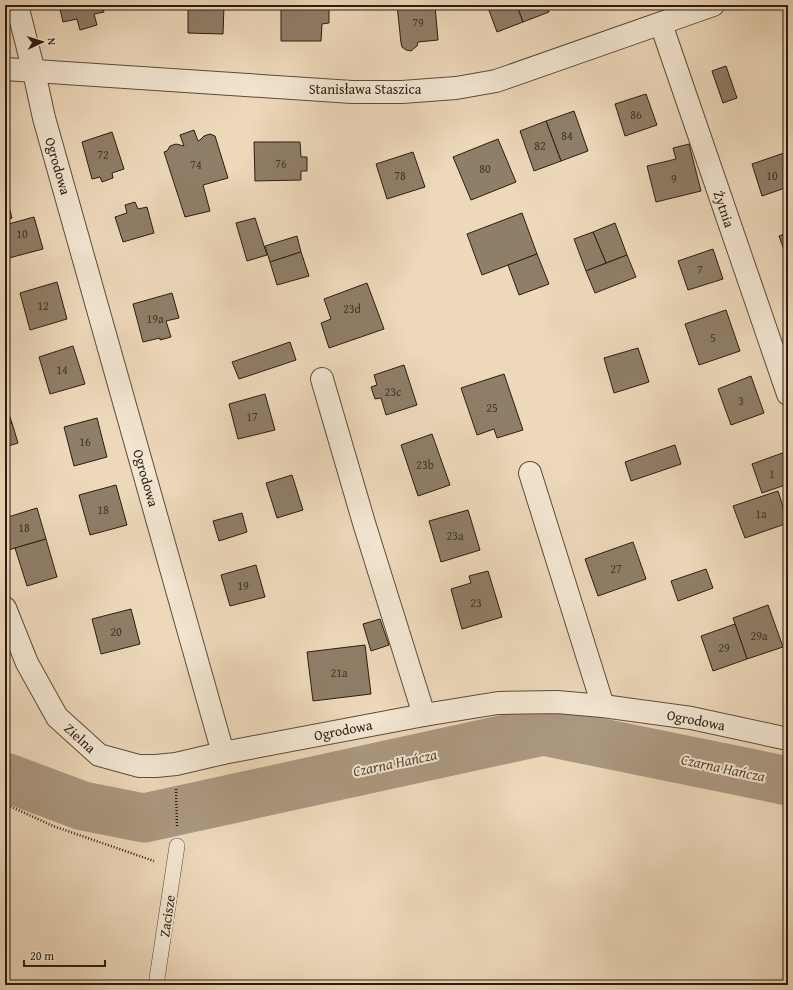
<svg xmlns="http://www.w3.org/2000/svg" width="793" height="990" viewBox="0 0 793 990" font-family="'Gentium Book Plus',serif">
<style>
.lines{fill:none;stroke-linecap:round;stroke-linejoin:round}
.river{stroke:#ab9880;stroke-width:49}
.building{fill:#8f7e68;stroke:#2a1d10}
.service-casing{stroke:#5b4c3a;stroke-width:16}
.minor-casing{stroke:#5b4c3a;stroke-width:24}
.path{stroke:#2a1d10;stroke-width:2.5;stroke-dasharray:1 2;stroke-linecap:butt}
.service{stroke:#f3e6d2;stroke-width:15}
.minor{stroke:#f3e6d2;stroke-width:22}
.labels{text-anchor:middle;stroke-width:4;stroke-linejoin:round;paint-order:stroke}
.number-label{font-size:12px;fill:#433526}
.street-label{font-size:14px;fill:#2a1d10;stroke:#f3e6d2}
.water-label{font-size:15px;font-style:italic;fill:#574837;stroke:#f3e6d2}
</style>
<rect width="100%" height="100%" fill="#edd8ba"/>
<filter id="stains"><feTurbulence type="fractalNoise" baseFrequency=".005" numOctaves="4"/><feColorMatrix values="0 0 0 0 .2 0 0 0 0 .09 0 0 0 0 .02 0 0 0 .5 -.17"/></filter>
<radialGradient id="worn" r=".72"><stop offset=".6" stop-color="#630" stop-opacity="0"/><stop offset="1" stop-color="#630" stop-opacity=".3"/></radialGradient>
<g class="lines">
<polyline class="river" points="5,777 83,806 144,818 543,731 788,781"/>
</g>
<g class="building">
<polygon points="59,5 102,5 104,12 94,14 97,25 80,30 77,19 63,22"/>
<polygon points="188,5 224,5 223,34 188,33"/>
<polygon points="281,5 329,5 329,23 322,24 321,41 281,41"/>
<polygon points="397,5 435,5 438,40 418,42 417,46 411,51 406,50 402,47 401,43"/>
<polygon points="487,5 517,5 523,22 497,32"/>
<polygon points="517,5 546,5 549,12 523,22"/>
<polygon points="726,66 737,98 723,103 712,71"/>
<polygon points="646,94 657,125 625,136 615,104"/>
<polygon points="574,111 588,151 561,161 546,121"/>
<rect x="5" y="113" width="1" height="33"/>
<polygon points="546,121 561,161 534,171 520,131"/>
<polygon points="194,130 198,141 200,140 204,136 210,134 215,136 228,178 203,185 210,211 185,217 164,152 167,151 170,146 176,144 184,146 180,135"/>
<polygon points="112,132 124,169 112,173 113,178 102,182 100,177 92,179 82,142"/>
<polygon points="498,139 516,182 471,200 453,157"/>
<polygon points="254,142 300,142 301,157 307,157 307,171 301,171 301,180 255,181"/>
<polygon points="689,144 701,191 656,202 647,166 676,159 673,148"/>
<polygon points="413,152 425,187 387,199 376,164"/>
<polygon points="784,153 788,164 788,187 762,196 752,164"/>
<polygon points="5,199 7,199 12,218 5,220"/>
<polygon points="135,202 138,209 147,207 154,233 123,242 115,217 127,213 125,205"/>
<polygon points="522,213 537,254 482,275 467,234"/>
<polygon points="34,217 43,249 9,258 5,243 5,225"/>
<polygon points="255,218 267,255 247,261 236,223"/>
<polygon points="615,223 627,255 606,263 593,232"/>
<polygon points="593,232 606,263 586,271 574,239"/>
<polygon points="788,233 788,261 779,236"/>
<polygon points="297,236 301,252 270,262 265,246"/>
<polygon points="713,249 723,279 688,290 678,261"/>
<polygon points="301,252 309,276 277,285 270,262"/>
<polygon points="537,254 549,284 519,295 508,265"/>
<polygon points="627,255 636,277 595,293 586,271"/>
<polygon points="57,282 67,319 30,330 20,293"/>
<polygon points="367,283 384,329 329,348 321,323 331,319 324,299"/>
<polygon points="172,293 179,318 166,321 171,337 160,340 160,338 143,342 133,304"/>
<polygon points="726,310 740,351 699,365 685,324"/>
<polygon points="290,342 296,360 239,379 232,362"/>
<polygon points="73,346 85,384 50,394 39,357"/>
<polygon points="638,348 649,382 614,393 604,358"/>
<polygon points="404,365 417,405 386,415 381,398 375,399 371,387 377,385 374,375"/>
<polygon points="504,374 523,430 497,438 494,429 477,435 461,388"/>
<polygon points="751,376 764,413 731,425 718,389"/>
<polygon points="265,394 275,430 238,439 229,404"/>
<polygon points="5,403 12,423 5,425"/>
<polygon points="97,418 107,457 74,466 64,427"/>
<polygon points="12,423 18,443 5,447 5,425"/>
<polygon points="432,434 450,485 418,496 401,445"/>
<polygon points="675,445 681,464 631,481 625,462"/>
<polygon points="788,451 788,484 762,493 752,464"/>
<polygon points="292,475 303,510 277,518 266,483"/>
<polygon points="116,485 127,525 90,535 79,495"/>
<polygon points="778,491 788,523 745,538 733,506"/>
<polygon points="37,508 46,539 5,551 5,518"/>
<polygon points="468,510 480,550 441,562 429,521"/>
<polygon points="242,513 247,532 219,541 213,521"/>
<polygon points="46,539 57,577 27,586 15,548"/>
<polygon points="633,542 646,579 598,596 585,559"/>
<polygon points="256,565 265,597 230,606 221,575"/>
<polygon points="706,569 713,588 678,601 671,581"/>
<polygon points="488,571 502,617 462,629 451,589 471,583 469,576"/>
<polygon points="768,605 783,647 747,659 733,618"/>
<polygon points="131,609 140,644 101,654 92,619"/>
<polygon points="380,619 389,645 371,651 363,624"/>
<polygon points="735,624 747,659 713,671 701,636"/>
<polygon points="365,645 371,694 313,701 307,652"/>
</g>
<g class="lines">
<g class="service-casing">
<polyline id="service" points="156,985 177,846"/>
</g>
<g class="minor-casing">
<g id="minor">
<polyline points="17,5 34,72 44,118 223,753 424,715 498,703 557,702 603,706 691,718 788,739"/>
<polyline points="661,24 788,394"/>
<polyline points="5,69 352,92 402,92 456,88 496,81 713,5"/>
<polyline points="322,379 364,523 424,715"/>
<polyline points="530,473 603,706"/>
<polyline points="5,608 27,663 57,717 99,755 139,766 156,766 176,764 223,753"/>
</g>
</g>
<g class="path">
<polyline points="176,789 177,826"/>
<polyline points="5,804 53,826 154,861"/>
</g>
<use href="#service" class="service"/>
<use href="#minor" class="minor"/>
</g>
<g class="labels">
<g class="number-label">
<text x="418" y="27">79</text>
<text x="636" y="119">86</text>
<text x="567" y="140">84</text>
<text x="540" y="150">82</text>
<text x="103" y="159">72</text>
<text x="281" y="168">76</text>
<text x="196" y="169">74</text>
<text x="485" y="173">80</text>
<text x="400" y="180">78</text>
<text x="772" y="180">10</text>
<text x="674" y="183">9</text>
<text x="22" y="238">10</text>
<text x="700" y="274">7</text>
<text x="43" y="310">12</text>
<text x="352" y="313">23d</text>
<text x="155" y="323">19a</text>
<text x="713" y="342">5</text>
<text x="62" y="374">14</text>
<text x="393" y="396">23c</text>
<text x="741" y="405">3</text>
<text x="492" y="412">25</text>
<text x="252" y="421">17</text>
<text x="85" y="446">16</text>
<text x="425" y="469">23b</text>
<text x="772" y="478">1</text>
<text x="103" y="514">18</text>
<text x="761" y="518">1a</text>
<text x="24" y="532">18</text>
<text x="455" y="540">23a</text>
<text x="616" y="573">27</text>
<text x="243" y="590">19</text>
<text x="476" y="607">23</text>
<text x="116" y="636">20</text>
<text x="759" y="640">29a</text>
<text x="724" y="652">29</text>
<text x="339" y="677">21a</text>
</g>
<g class="street-label">
<text x="365" y="94">Stanisława Staszica</text>
<text transform="translate(58 166) rotate(74)" y="5">Ogrodowa</text>
<text transform="translate(724 209) rotate(71)" y="5">Żytnia</text>
<text transform="translate(146 478) rotate(74)" y="5">Ogrodowa</text>
<text transform="translate(696 720) rotate(11)" y="5">Ogrodowa</text>
<text transform="translate(343 730) rotate(-11)" y="5">Ogrodowa</text>
<text transform="translate(80 738) rotate(42)" y="5">Zielna</text>
<text transform="translate(167 916) rotate(-82)" y="5">Zacisze</text>
</g>
<g class="water-label">
<text transform="translate(395 763) rotate(-12)" y="5">Czarna Hańcza</text>
<text transform="translate(723 768) rotate(12)" y="5">Czarna Hańcza</text>
</g>
</g>
<rect width="793" height="990" fill="none" stroke="#edd8ba" stroke-width="20"/>
<rect x="6" y="6" width="781" height="978" fill="none" stroke="#2a1d10" stroke-width="2"/>
<rect x="10" y="10" width="773" height="970" fill="none" stroke="#2a1d10"/>
<g transform="translate(42 42) rotate(86)" stroke="#f3e6d2" stroke-width="3" paint-order="stroke">
<path d="M0-3L7 15L0 10L-7 15Z" fill="#2a1d10"/>
<text y="-6" font-size="11" font-weight="bold" text-anchor="middle" fill="#2a1d10">N</text>
</g>
<path d="M24 960v6h81v-6" fill="none" stroke="#2a1d10" stroke-width="2"/>
<text x="30" y="960" font-size="12" fill="#2a1d10" stroke="#f3e6d2" stroke-width="3" paint-order="stroke">20 m</text>
<rect width="100%" height="100%" filter="url(#stains)"/>
<rect width="100%" height="100%" fill="url(#worn)"/>
</svg>
